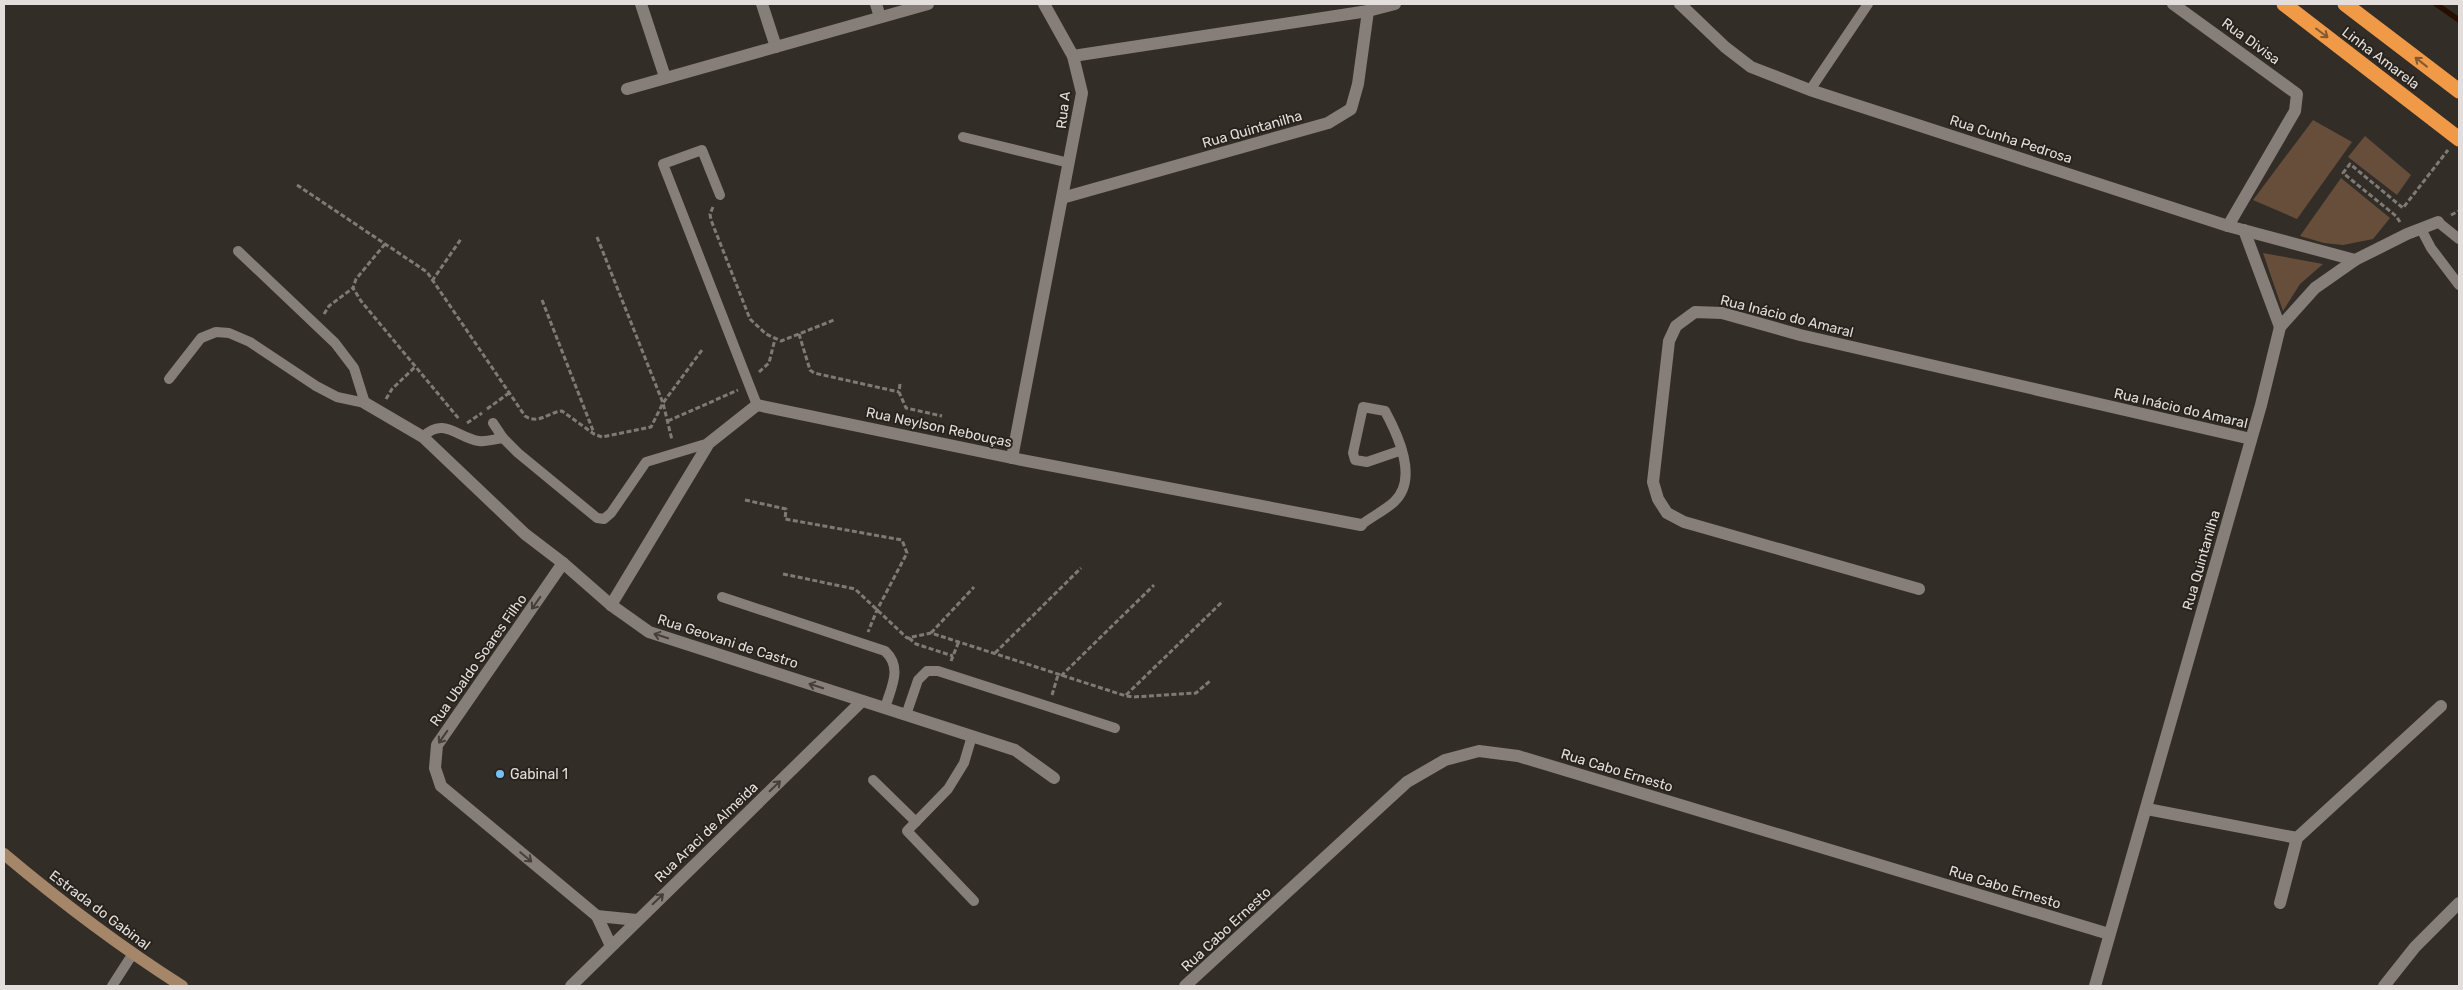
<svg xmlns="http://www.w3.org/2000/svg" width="2463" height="990" viewBox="0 0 2463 990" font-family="Rubik,sans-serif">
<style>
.green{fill:#664e3a}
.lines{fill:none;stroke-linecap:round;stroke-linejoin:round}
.stream{stroke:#270f00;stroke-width:5.5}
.path{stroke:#807a76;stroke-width:3;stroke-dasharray:5 2.5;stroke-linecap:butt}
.lane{stroke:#867e78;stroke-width:10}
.street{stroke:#867e78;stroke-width:12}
.secondary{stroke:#a68669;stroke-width:12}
.highway{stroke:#f09a47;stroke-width:15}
.oneway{stroke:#835930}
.oneway2{stroke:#453e39}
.poi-dot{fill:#75c0f6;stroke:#29231e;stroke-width:2}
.labels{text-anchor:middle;stroke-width:4;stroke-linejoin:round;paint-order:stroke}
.street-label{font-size:14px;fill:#e3dedb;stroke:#29231e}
.poi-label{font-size:14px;fill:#e3dedb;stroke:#29231e;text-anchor:start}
</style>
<rect width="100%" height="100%" fill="#332d28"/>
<g class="green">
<polygon points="2313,120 2352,142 2297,219 2253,200"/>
<polygon points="2365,136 2411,175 2397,195 2348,157"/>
<polygon points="2341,178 2390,218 2373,239 2343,245 2324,243 2300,236"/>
<polygon points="2263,253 2323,264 2300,284 2283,311"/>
</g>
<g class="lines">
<polyline class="stream" points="2436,4 2459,20"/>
<g class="path">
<path d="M297,185L427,272L525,416C539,425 548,412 562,411L594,434L602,437L651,427L663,403L702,350"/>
<polyline points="713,207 710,214 711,220 750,319 766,334 781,341 834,320"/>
<polyline points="2451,215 2459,211"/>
<polyline points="2400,222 2396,216 2343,173 2350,164 2403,208 2448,150"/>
<polyline points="597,237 663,403 672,440"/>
<polyline points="385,244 356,279 353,288 361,301 459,419"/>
<polyline points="432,281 461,239"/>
<polyline points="542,300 594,433"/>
<polyline points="324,314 329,306 353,288"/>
<polyline points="799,334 810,370 814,373 899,392"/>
<polyline points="759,372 769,363 775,339"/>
<polyline points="900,384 899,392 906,408 942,416"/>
<polyline points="386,399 392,389 416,366"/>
<polyline points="487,409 509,393"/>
<polyline points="668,421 738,390"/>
<polyline points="467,423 482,413"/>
<polyline points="745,500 786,509 785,519 902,540 907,553 877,610 868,632"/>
<polyline points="783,574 855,589 907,638 931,633 1126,696 1133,697 1196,693 1211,680"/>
<polyline points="931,633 974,587"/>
<polyline points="909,638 916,644 953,656"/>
<polyline points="995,653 1081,568"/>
<polyline points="951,661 959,641"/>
<polyline points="1061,676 1154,585"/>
<polyline points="1052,695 1058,675"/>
<polyline points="1126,695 1223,601"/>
</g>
<g class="lane">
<polyline points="1810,90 1868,4"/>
<polyline points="963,137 1069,163"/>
<polyline points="720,195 702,150 663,164 757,405"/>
<polyline points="2438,222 2459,239"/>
<polyline points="2421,229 2431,248 2459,285"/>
<polyline points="169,379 201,338 216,332 229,333 250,342 316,386 337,397 365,403 354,368 335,343 238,251"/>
<polyline points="493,423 503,438 518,453 597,518 604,519 611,513 646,462 709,443"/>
<path d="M423,437C443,416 458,438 479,441C487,442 495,439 503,438"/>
<path d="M1361,525C1371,517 1384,511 1394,502C1419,479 1398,435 1385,411L1363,407L1353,453L1355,460L1367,462L1402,450"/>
<path d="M722,597L885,651C903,668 891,687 885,708"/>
<polyline points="906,715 918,680 927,671 938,671 1115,728"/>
<polyline points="972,736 964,763 948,789 907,831 974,901"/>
<polyline points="873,780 916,822"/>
<polyline points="112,986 132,955"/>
</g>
<g class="street">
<polyline points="641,4 665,77"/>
<polyline points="762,4 776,47"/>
<polyline points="876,4 880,17"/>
<polyline points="1680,4 1725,47 1751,67 1810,90 2228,226 2355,260"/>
<polyline points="2173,4 2297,94 2295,111 2228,226"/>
<polyline points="1073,56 1368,11 1395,4"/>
<polyline points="627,89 928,4"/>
<polyline points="1062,198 1328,123 1351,109 1358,84 1368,11"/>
<polyline points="2244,230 2280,327"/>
<polyline points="365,403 423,437 525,534 563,563 611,605 649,632 1015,750 1054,778"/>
<polyline points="1012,458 1082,93 1073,56 1044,4"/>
<polyline points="563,563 437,745 435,768 441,786 597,916 611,946"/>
<polyline points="1919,589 1684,522 1667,513 1658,499 1653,482 1669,341 1676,326 1695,312 1722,313 1800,335 2251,439"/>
<polyline points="611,605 709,443 757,405 1012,458 1361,525"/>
<polyline points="2147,809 2297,838"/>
<polyline points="2280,903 2297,838 2441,706"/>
<polyline points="597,916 637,920"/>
<polyline points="571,986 862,701"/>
<polyline points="1185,986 1407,782 1445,760 1479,751 1518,756 2109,934"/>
<polyline points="2095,986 2261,405 2280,327 2315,288 2355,260 2407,234 2438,222"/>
<polyline points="2384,986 2415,947 2459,903"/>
</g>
<path class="secondary" d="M4,854C61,902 119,946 182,986"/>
<g class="highway">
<polyline points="2284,4 2459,139"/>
<polyline points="2345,4 2459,91"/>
</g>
</g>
<defs><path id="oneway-shaft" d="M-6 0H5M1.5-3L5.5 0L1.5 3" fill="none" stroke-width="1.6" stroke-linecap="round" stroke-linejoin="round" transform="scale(1.25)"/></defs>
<g class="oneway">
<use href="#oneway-shaft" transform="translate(2322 33) rotate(37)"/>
<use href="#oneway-shaft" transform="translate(2421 62) rotate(-142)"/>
</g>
<g class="oneway2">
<use href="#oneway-shaft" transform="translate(536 603) rotate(125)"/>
<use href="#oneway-shaft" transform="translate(661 636) rotate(-162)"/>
<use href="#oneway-shaft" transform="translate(816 686) rotate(-162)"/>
<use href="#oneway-shaft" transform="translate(443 737) rotate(125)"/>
<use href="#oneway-shaft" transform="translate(775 786) rotate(-44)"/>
<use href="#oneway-shaft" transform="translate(526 857) rotate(40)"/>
<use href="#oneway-shaft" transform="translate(658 899) rotate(-44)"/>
</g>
<circle class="poi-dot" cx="500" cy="774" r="5"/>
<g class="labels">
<g class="street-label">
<text transform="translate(2251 41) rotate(36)" y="5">Rua Divisa</text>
<text transform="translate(2381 58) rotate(37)" y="5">Linha Amarela</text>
<text transform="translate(1063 110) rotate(-83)" y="5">Rua A</text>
<text transform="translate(1252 129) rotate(-16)" y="5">Rua Quintanilha</text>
<text transform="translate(2011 139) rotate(18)" y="5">Rua Cunha Pedrosa</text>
<text transform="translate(1787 316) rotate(14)" y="5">Rua Inácio do Amaral</text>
<text transform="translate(2181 408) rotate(13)" y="5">Rua Inácio do Amaral</text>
<text transform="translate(939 427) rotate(12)" y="5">Rua Neylson Rebouças</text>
<text transform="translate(2201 560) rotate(-74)" y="5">Rua Quintanilha</text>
<text transform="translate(728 641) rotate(18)" y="5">Rua Geovani de Castro</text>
<text transform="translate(478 660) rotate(-55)" y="5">Rua Ubaldo Soares Filho</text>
<text transform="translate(1617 770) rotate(17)" y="5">Rua Cabo Ernesto</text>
<text transform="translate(706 832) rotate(-44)" y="5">Rua Araci de Almeida</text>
<text transform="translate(2005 887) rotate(17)" y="5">Rua Cabo Ernesto</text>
<text transform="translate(100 910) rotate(37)" y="5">Estrada do Gabinal</text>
<text transform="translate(1226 929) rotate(-43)" y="5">Rua Cabo Ernesto</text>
</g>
<g class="poi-label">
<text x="510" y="779">Gabinal 1</text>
</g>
</g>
<rect width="2463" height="990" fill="none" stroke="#e3dedb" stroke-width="10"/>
</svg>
